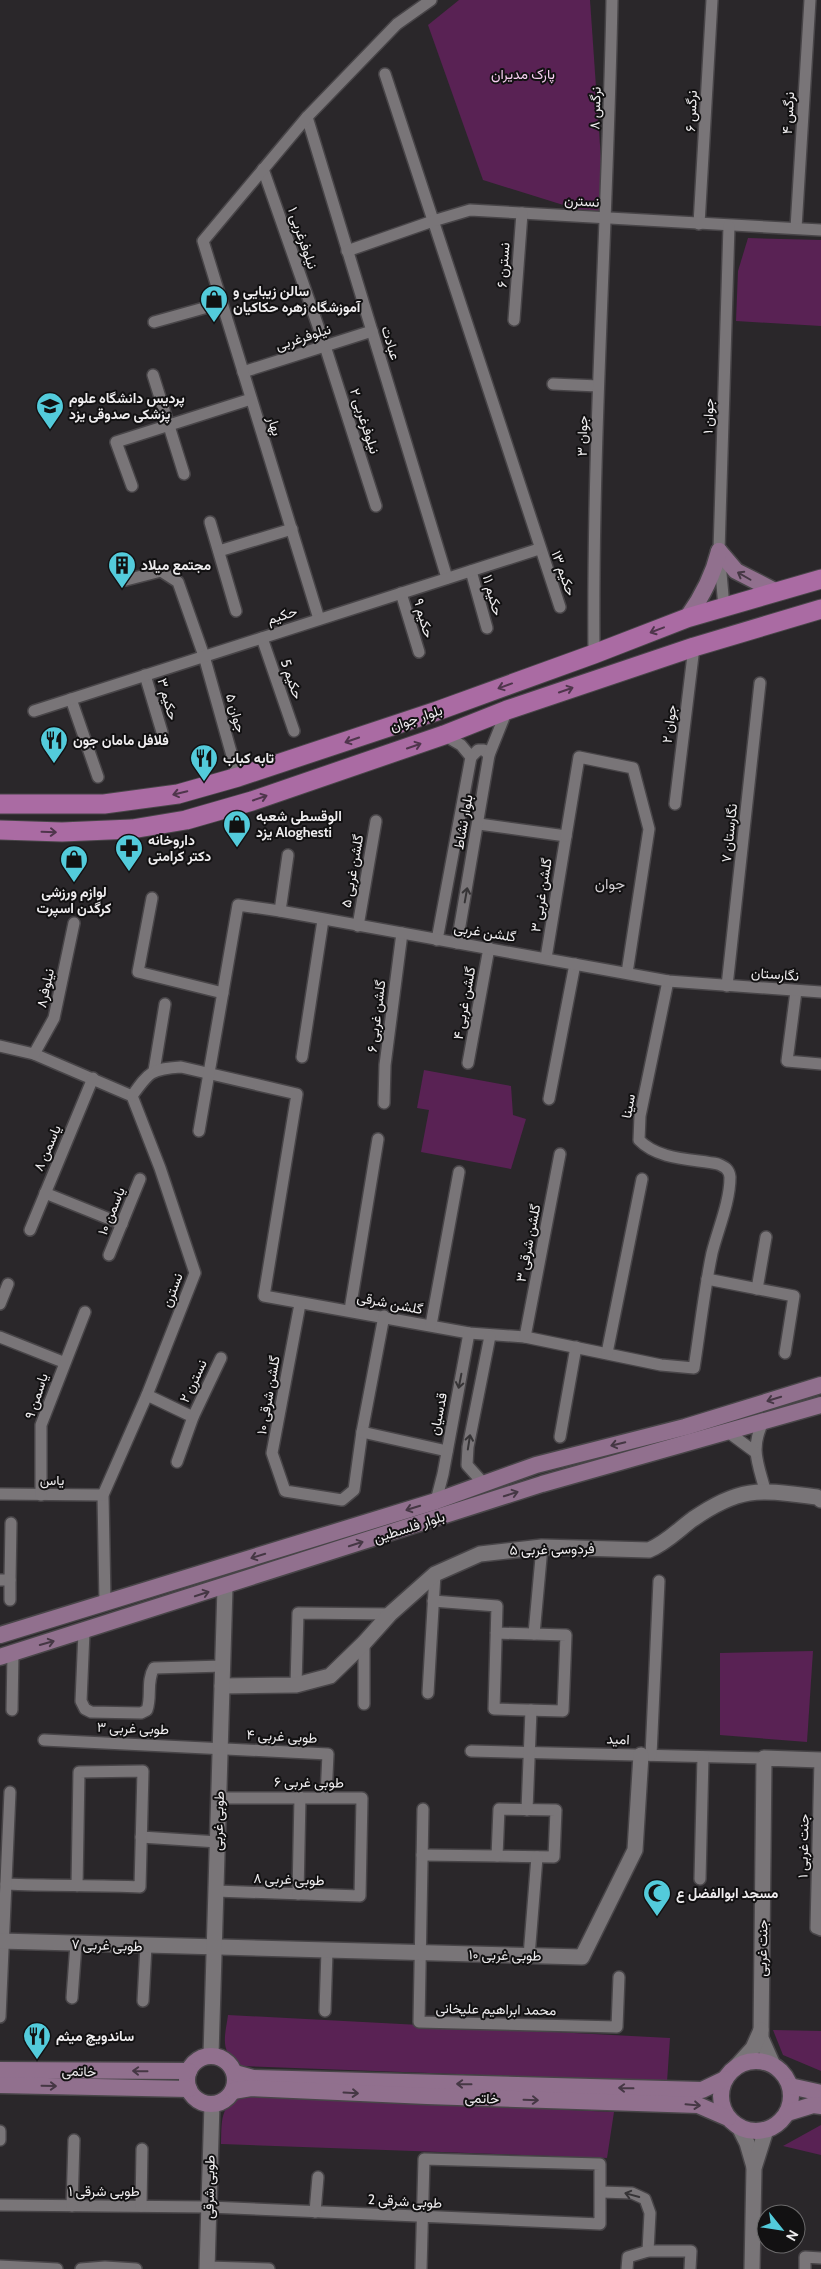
<svg xmlns="http://www.w3.org/2000/svg" width="821" height="2269" viewBox="0 0 821 2269" font-family="Cabin,Vazirmatn,sans-serif">
<style>
.green{fill:#592254}
.lines{fill:none;stroke-linecap:round;stroke-linejoin:round}
.minor-casing{stroke:#484548;stroke-width:14}
.tertiary-casing{stroke:#484548;stroke-width:18}
.secondary-casing{stroke:#484548;stroke-width:19}
.primary-casing{stroke:#484548;stroke-width:21}
.minor{stroke:#797578;stroke-width:11}
.tertiary{stroke:#797578;stroke-width:15}
.secondary{stroke:#91708e;stroke-width:16}
.primary{stroke:#aa6ba3;stroke-width:19}
.oneway{stroke:#453744}
.oneway2{stroke:#4f354c}
.oneway3{stroke:#363436}
.labels{text-anchor:middle;stroke-width:4;stroke-linejoin:round;paint-order:stroke}
.park-label{font-size:14px;fill:#f8d0f2;stroke:#121112}
.street-label{font-size:14px;fill:#efedef;stroke:#121112}
.poi-label{font-size:14px;font-weight:bold;fill:#efedef;stroke:#121112;text-anchor:start}
.neighbourhood-label{font-size:15px;fill:#d2ced2;stroke:#121112}
</style>
<rect width="100%" height="100%" fill="#2a272a"/>
<g class="green">
<polygon points="459,0 590,0 605,218 483,180 428,25"/>
<polygon points="748,238 821,240 821,326 736,321 738,271"/>
<polygon points="424,1070 511,1086 513,1115 526,1119 511,1169 421,1152 429,1110 417,1108"/>
<polygon points="813,1651 807,1742 720,1735 720,1653"/>
<path d="M228,2015L670,2038L667,2082L240,2066C219,2051 225,2037 228,2015Z"/>
<polygon points="773,2030 821,2031 821,2071 783,2055"/>
<path d="M244,2095L614,2112L607,2158L221,2144C222,2122 219,2104 244,2095Z"/>
<polygon points="821,2125 821,2155 783,2146"/>
</g>
<g class="lines">
<g class="minor-casing">
<g id="minor">
<polyline points="385,74 560,607"/>
<polyline points="307,117 447,578"/>
<polyline points="263,169 325,346 376,506"/>
<polyline points="699,224 712,0"/>
<polyline points="796,228 810,0"/>
<polyline points="347,251 433,221 470,210 821,230"/>
<polyline points="514,320 522,213"/>
<polyline points="154,322 222,303"/>
<polyline points="243,372 372,331"/>
<polyline points="153,375 184,474"/>
<polyline points="553,384 598,386"/>
<polyline points="132,486 116,442 251,399"/>
<polyline points="210,522 236,611"/>
<polyline points="219,551 292,529"/>
<polyline points="471,571 487,628"/>
<polyline points="126,580 161,571 178,582 204,656 238,777"/>
<polyline points="401,593 419,652"/>
<polyline points="724,607 719,551 729,226"/>
<polyline points="319,619 203,241 307,117 397,24 431,0"/>
<polyline points="262,638 294,731"/>
<path d="M594,654C592,436 608,218 612,0"/>
<polyline points="145,675 162,732"/>
<polyline points="71,699 98,777"/>
<polyline points="34,711 539,549"/>
<polyline points="471,757 478,750 484,750 489,755"/>
<polyline points="675,804 694,647"/>
<polyline points="479,824 566,836 546,958"/>
<polyline points="566,836 579,757 633,768 649,829 627,973"/>
<polyline points="152,898 138,972 223,993"/>
<polyline points="280,911 288,855"/>
<polyline points="358,926 376,821"/>
<polyline points="437,940 471,757 461,745 444,735"/>
<polyline points="457,943 489,755 507,710"/>
<polyline points="727,986 760,683"/>
<polyline points="796,991 787,1061 821,1064"/>
<polyline points="0,1046 34,1054 132,1096 160,1168 195,1273 147,1395 103,1495 105,1602"/>
<polyline points="34,1054 54,1018 74,923"/>
<polyline points="302,1057 323,920"/>
<polyline points="468,1063 489,948"/>
<polyline points="154,1071 165,1004"/>
<path d="M132,1096C149,1072 151,1069 181,1067L297,1094L264,1296L469,1333L525,1337L661,1365L694,1368C700,1330 704,1291 712,1253C718,1229 730,1202 730,1177C729,1169 725,1167 718,1164C693,1159 658,1160 639,1140L640,1116L668,981"/>
<polyline points="549,1099 575,964"/>
<polyline points="384,1103 385,1065 402,933"/>
<polyline points="199,1131 238,905 280,911 668,981 821,992"/>
<polyline points="45,1193 122,1224"/>
<polyline points="30,1230 93,1078"/>
<polyline points="109,1255 140,1179"/>
<polyline points="707,1279 794,1296 785,1353"/>
<polyline points="757,1289 766,1237"/>
<polyline points="0,1304 8,1284"/>
<polyline points="300,1304 272,1453 285,1491 342,1500 354,1490 362,1432 384,1316"/>
<polyline points="350,1310 378,1139"/>
<polyline points="431,1325 459,1172"/>
<polyline points="0,1337 63,1362"/>
<polyline points="525,1337 560,1154"/>
<polyline points="607,1353 642,1179"/>
<polyline points="147,1395 193,1417 177,1462"/>
<polyline points="193,1417 221,1358"/>
<path d="M763,1422C750,1449 758,1463 765,1490"/>
<polyline points="362,1432 447,1451"/>
<polyline points="728,1432 755,1452"/>
<polyline points="560,1437 576,1347"/>
<polyline points="484,1484 467,1465 468,1447 490,1336"/>
<polyline points="0,1494 103,1495"/>
<polyline points="41,1495 41,1425 85,1312"/>
<polyline points="436,1501 443,1474 469,1333"/>
<polyline points="0,1580 10,1580 11,1523"/>
<polyline points="10,1580 10,1600"/>
<polyline points="433,1601 497,1606 494,1709 563,1711 566,1635 496,1633"/>
<path d="M84,1632L81,1701L85,1709L91,1712L141,1713L147,1710C152,1696 146,1681 154,1668L223,1666"/>
<polyline points="534,1634 542,1547"/>
<polyline points="296,1685 298,1613 390,1614"/>
<polyline points="428,1693 435,1574"/>
<polyline points="364,1704 364,1643"/>
<polyline points="12,1710 13,1652"/>
<polyline points="44,1740 328,1754 326,1797"/>
<polyline points="471,1751 764,1758"/>
<polyline points="651,1755 659,1581"/>
<polyline points="820,1760 816,1928 821,1930"/>
<polyline points="423,1809 419,2022 617,2027 619,1977"/>
<polygon points="499,1809 556,1810 554,1857 497,1856"/>
<polyline points="527,1810 531,1710"/>
<polyline points="141,1837 218,1842"/>
<polyline points="422,1855 497,1856"/>
<polyline points="700,1879 703,1757"/>
<path d="M6,1884C51,1886 96,1885 140,1887L143,1771L79,1772L77,1886"/>
<polyline points="216,1891 360,1896 362,1798 219,1798"/>
<polyline points="298,1894 300,1797"/>
<polyline points="529,1956 537,1857"/>
<polyline points="72,1998 76,1944"/>
<polyline points="143,2001 146,1946"/>
<polyline points="325,2011 327,1951"/>
<polyline points="0,2017 10,1792"/>
<polyline points="0,2140 0,2131"/>
<polyline points="601,2192 632,2193 645,2199 650,2213 648,2251"/>
<polyline points="0,2205 209,2207 600,2224 600,2164 424,2159 421,2269"/>
<polyline points="72,2206 74,2140"/>
<polyline points="141,2206 142,2149"/>
<polyline points="315,2212 318,2177"/>
<polyline points="0,2266 57,2269"/>
<polyline points="208,2267 269,2269"/>
<polyline points="81,2269 105,2267 136,2269"/>
<polyline points="627,2269 628,2257 648,2251 691,2251 690,2269"/>
<polyline points="805,2269 805,2257 821,2258"/>
</g>
</g>
<g class="tertiary-casing">
<g id="tertiary">
<path d="M222,1686L296,1685L330,1676L364,1643L390,1614L435,1574L480,1554L542,1547L649,1550C666,1543 678,1530 693,1519C742,1485 761,1490 817,1497L821,1500"/>
<polyline points="0,1941 582,1957 635,1850 641,1755"/>
<polyline points="211,2055 225,1587"/>
<polyline points="773,2065 761,2038 764,1758 821,1760"/>
<polyline points="734,2069 753,2048 761,2030"/>
<polyline points="739,2127 747,2143 754,2167"/>
<polyline points="207,2269 212,2104"/>
<polyline points="752,2269 754,2168 766,2130"/>
</g>
</g>
<g class="secondary-casing">
<g id="secondary">
<polyline points="719,551 736,571 777,592"/>
<path d="M687,618C702,597 713,576 719,551"/>
<polyline points="0,1635 436,1501 536,1465 685,1427 821,1385"/>
<polyline points="0,1657 542,1484 821,1405"/>
<circle cx="211" cy="2080" r="24"/>
<circle cx="756" cy="2096" r="35"/>
<polyline points="0,2070 189,2071"/>
<polyline points="235,2073 253,2078 702,2090 725,2079"/>
<polyline points="0,2085 189,2089"/>
<polyline points="790,2086 821,2093"/>
<polyline points="233,2091 251,2088 427,2096 698,2105 728,2118"/>
<polyline points="787,2113 813,2105 821,2106"/>
</g>
</g>
<g class="primary-casing">
<g id="primary">
<polyline points="0,804 104,804 178,794 238,777 437,711 594,654 687,618 821,579"/>
<polyline points="0,830 62,832 132,829 186,820 252,801 444,735 507,710 694,647 821,609"/>
</g>
</g>
<use href="#minor" class="minor"/>
<use href="#tertiary" class="tertiary"/>
<use href="#secondary" class="secondary"/>
<use href="#primary" class="primary"/>
</g>
<defs><path id="oneway-shaft" d="M-6 0H5M1.5-3L5.5 0L1.5 3" fill="none" stroke-width="1.6" stroke-linecap="round" stroke-linejoin="round" transform="scale(1.25)"/></defs>
<g class="oneway">
<use href="#oneway-shaft" transform="translate(744 576) rotate(-150)"/>
<use href="#oneway-shaft" transform="translate(774 1399) rotate(163)"/>
<use href="#oneway-shaft" transform="translate(618 1444) rotate(166)"/>
<use href="#oneway-shaft" transform="translate(511 1494) rotate(-18)"/>
<use href="#oneway-shaft" transform="translate(413 1508) rotate(163)"/>
<use href="#oneway-shaft" transform="translate(356 1544) rotate(-18)"/>
<use href="#oneway-shaft" transform="translate(258 1556) rotate(163)"/>
<use href="#oneway-shaft" transform="translate(202 1594) rotate(-18)"/>
<use href="#oneway-shaft" transform="translate(47 1643) rotate(-16)"/>
<use href="#oneway-shaft" transform="translate(140 2071) rotate(-179)"/>
<use href="#oneway-shaft" transform="translate(464 2084) rotate(-179)"/>
<use href="#oneway-shaft" transform="translate(49 2086) rotate(1)"/>
<use href="#oneway-shaft" transform="translate(626 2088) rotate(-179)"/>
<use href="#oneway-shaft" transform="translate(351 2093) rotate(3)"/>
<use href="#oneway-shaft" transform="translate(531 2100) rotate(2)"/>
<use href="#oneway-shaft" transform="translate(693 2105) rotate(5)"/>
</g>
<g class="oneway2">
<use href="#oneway-shaft" transform="translate(657 630) rotate(159)"/>
<use href="#oneway-shaft" transform="translate(505 686) rotate(160)"/>
<use href="#oneway-shaft" transform="translate(566 690) rotate(-19)"/>
<use href="#oneway-shaft" transform="translate(352 740) rotate(161)"/>
<use href="#oneway-shaft" transform="translate(414 746) rotate(-19)"/>
<use href="#oneway-shaft" transform="translate(180 793) rotate(167)"/>
<use href="#oneway-shaft" transform="translate(260 798) rotate(-19)"/>
<use href="#oneway-shaft" transform="translate(49 832) rotate(2)"/>
</g>
<g class="oneway3">
<use href="#oneway-shaft" transform="translate(466 895) rotate(-80)"/>
<use href="#oneway-shaft" transform="translate(460 1381) rotate(101)"/>
<use href="#oneway-shaft" transform="translate(469 1442) rotate(-81)"/>
<use href="#oneway-shaft" transform="translate(632 2195) rotate(-165)"/>
</g>
<defs>
<g id="shop-pin" transform="scale(1.4375)"><path d="M0 17L-7.5 6A9.5 9.5 0 1 1 7.5 6Z" fill="#53cbdb" stroke="#121112"/><path d="M-5-2.5h2.3a2.7 3.5 0 0 1 5.4 0H5L5.5 6h-11ZM-1.5-2.5h3a1.5 2.3 0 0 0-3 0Z" fill="#111"/></g>
<g id="university-pin" transform="scale(1.4375)"><path d="M0 17L-7.5 6A9.5 9.5 0 1 1 7.5 6Z" fill="#53cbdb" stroke="#121112"/><path d="M0-5L7-2L0 1L-7-2ZM-4 1L0 2.5L4 1V4Q0 6-4 4Z" fill="#111"/></g>
<g id="building-pin" transform="scale(1.4375)"><path d="M0 17L-7.5 6A9.5 9.5 0 1 1 7.5 6Z" fill="#53cbdb" stroke="#121112"/><path d="M-4-6H4V6H1V3H-1V6H-4ZM-2.5-4.3h1.7v1.8h-1.7ZM.8-4.3h1.7v1.8H.8ZM-2.5-1h1.7V.8h-1.7ZM.8-1h1.7V.8H.8Z" fill="#111"/></g>
<g id="restaurant-pin" transform="scale(1.4375)"><path d="M0 17L-7.5 6A9.5 9.5 0 1 1 7.5 6Z" fill="#53cbdb" stroke="#121112"/><path d="M-5-6h1v4h1v-4h1v4h1v-4h1v5L-1.5 .5V6h-2V.5L-5-1ZM5-6V6H3V1.5H1.5Q1.5-4 5-6Z" fill="#111"/></g>
<g id="pharmacy-pin" transform="scale(1.4375)"><path d="M0 17L-7.5 6A9.5 9.5 0 1 1 7.5 6Z" fill="#53cbdb" stroke="#121112"/><path d="M-2-6h4v4h4v4h-4v4h-4v-4h-4v-4h4Z" fill="#111"/></g>
<g id="mosque-pin" transform="scale(1.4375)"><path d="M0 17L-7.5 6A9.5 9.5 0 1 1 7.5 6Z" fill="#53cbdb" stroke="#121112"/><path d="M3.5-4.9A6 6 0 1 0 3.5 4.9A5 5 0 1 1 3.5-4.9Z" fill="#111"/></g>
</defs>
<g fill-rule="evenodd">
<use href="#shop-pin" x="214" y="299"/>
<use href="#university-pin" x="50" y="406"/>
<use href="#building-pin" x="122" y="565"/>
<use href="#restaurant-pin" x="54" y="740"/>
<use href="#restaurant-pin" x="204" y="758"/>
<use href="#shop-pin" x="237" y="824"/>
<use href="#pharmacy-pin" x="129" y="848"/>
<use href="#shop-pin" x="74" y="859"/>
<use href="#mosque-pin" x="657" y="1893"/>
<use href="#restaurant-pin" x="37" y="2036"/>
</g>
<g class="labels">
<g class="park-label">
<text x="523" y="79">پارک مدیران</text>
</g>
<g class="street-label">
<text transform="translate(595 108) rotate(-88)" y="5">نرگس ۸</text>
<text transform="translate(691 111) rotate(-87)" y="5">نرگس ۶</text>
<text transform="translate(788 113) rotate(-87)" y="5">نرگس ۴</text>
<text transform="translate(582 201) rotate(3)" y="5">نسترن</text>
<text transform="translate(303 238) rotate(71)" y="5">نیلوفرغربی ۱</text>
<text transform="translate(503 265) rotate(-86)" y="5">نسترن ۶</text>
<text transform="translate(303 337) rotate(-18)" y="5">نیلوفرغربی</text>
<text transform="translate(391 343) rotate(73)" y="5">عبادت</text>
<text transform="translate(708 416) rotate(-88)" y="5">جوان ۱</text>
<text transform="translate(365 421) rotate(72)" y="5">نیلوفرغربی ۲</text>
<text transform="translate(275 426) rotate(73)" y="5">بهار</text>
<text transform="translate(582 436) rotate(-89)" y="5">جوان ۳</text>
<text transform="translate(564 573) rotate(70)" y="5">۱۳ حکیم</text>
<text transform="translate(493 595) rotate(74)" y="5">حکیم ۱۱</text>
<text transform="translate(282 615) rotate(-18)" y="5">حکیم</text>
<text transform="translate(424 618) rotate(74)" y="5">حکیم ۹</text>
<text transform="translate(292 679) rotate(71)" y="5">حکیم 5</text>
<text transform="translate(168 699) rotate(74)" y="5">حکیم ۳</text>
<text transform="translate(236 713) rotate(74)" y="5">جوان ۵</text>
<text transform="translate(416 718) rotate(-19)" y="5">بلوار جوان</text>
<text transform="translate(669 724) rotate(-83)" y="5">جوان ۲</text>
<text transform="translate(463 822) rotate(-80)" y="5">بلوار نشاط</text>
<text transform="translate(729 833) rotate(-84)" y="5">نگارستان ۷</text>
<text transform="translate(352 871) rotate(-80)" y="5">گلشن غربی ۵</text>
<text transform="translate(541 895) rotate(-81)" y="5">گلشن غربی ۳</text>
<text transform="translate(485 932) rotate(9)" y="5">گلشن غربی</text>
<text transform="translate(775 974) rotate(4)" y="5">نگارستان</text>
<text transform="translate(45 988) rotate(-78)" y="5">نیلوفر۸</text>
<text transform="translate(464 1003) rotate(-80)" y="5">گلشن غربی ۴</text>
<text transform="translate(376 1016) rotate(-83)" y="5">گلشن غربی ۶</text>
<text transform="translate(628 1106) rotate(-80)" y="5">سینا</text>
<text transform="translate(47 1148) rotate(-67)" y="5">یاسمن ۸</text>
<text transform="translate(111 1211) rotate(-68)" y="5">یاسمن ۱۰</text>
<text transform="translate(528 1243) rotate(-79)" y="5">گلشن شرقی ۳</text>
<text transform="translate(172 1290) rotate(-69)" y="5">نسترن</text>
<text transform="translate(390 1303) rotate(11)" y="5">گلشن شرقی</text>
<text transform="translate(193 1381) rotate(-65)" y="5">نسترن ۲</text>
<text transform="translate(268 1395) rotate(-80)" y="5">گلشن شرقی ۱۰</text>
<text transform="translate(36 1396) rotate(-72)" y="5">یاسمن ۹</text>
<text transform="translate(438 1414) rotate(-79)" y="5">قدسیان</text>
<text x="52" y="1485">یاس</text>
<text transform="translate(409 1527) rotate(-18)" y="5">بلوار فلسطین</text>
<text transform="translate(552 1549) rotate(-1)" y="5">فردوسی غربی ۵</text>
<text transform="translate(133 1728) rotate(2)" y="5">طوبی غربی ۳</text>
<text transform="translate(282 1736) rotate(3)" y="5">طوبی غربی ۴</text>
<text transform="translate(618 1739) rotate(2)" y="5">امید</text>
<text transform="translate(309 1782) rotate(1)" y="5">طوبی غربی ۶</text>
<text transform="translate(218 1821) rotate(-88)" y="5">طوبی غربی</text>
<text transform="translate(803 1846) rotate(-89)" y="5">جنت غربی ۱</text>
<text transform="translate(289 1879) rotate(2)" y="5">طوبی غربی ۸</text>
<text transform="translate(107 1945) rotate(2)" y="5">طوبی غربی ۷</text>
<text transform="translate(762 1948) rotate(-89)" y="5">جنت غربی</text>
<text transform="translate(505 1955) rotate(1)" y="5">طوبی غربی ۱۰</text>
<text transform="translate(496 2009) rotate(1)" y="5">محمد ابراهیم علیخانی</text>
<text transform="translate(79 2071) rotate(1)" y="5">خاتمی</text>
<text transform="translate(482 2098) rotate(2)" y="5">خاتمی</text>
<text transform="translate(209 2187) rotate(-89)" y="5">طوبی شرقی</text>
<text x="104" y="2196">طوبی شرقی ۱</text>
<text transform="translate(405 2201) rotate(3)" y="5">طوبی شرقی 2</text>
</g>
<g class="poi-label">
<text x="233" y="296">سالن زیبایی و<tspan x="233" dy="16">آموزشگاه زهره حکاکیان</tspan></text>
<text x="69" y="403">پردیس دانشگاه علوم<tspan x="69" dy="16">پزشکی صدوقی یزد</tspan></text>
<text x="141" y="570">مجتمع میلاد</text>
<text x="73" y="745">فلافل مامان جون</text>
<text x="223" y="763">تابه کباب</text>
<text x="256" y="821">الوقسطی شعبه<tspan x="256" dy="16">یزد Aloghesti</tspan></text>
<text x="148" y="845">داروخانه<tspan x="148" dy="16">دکتر کرامتی</tspan></text>
<text x="74" y="897" text-anchor="middle">لوازم ورزشی<tspan x="74" dy="16">کرگدن اسپرت</tspan></text>
<text x="676" y="1898">مسجد ابوالفضل ع</text>
<text x="56" y="2041">ساندویچ میثم</text>
</g>
<g class="neighbourhood-label">
<text x="610" y="889">جوان</text>
</g>
</g>
<g transform="translate(781 2229) rotate(120)"><circle r="24" fill="#121112" stroke="#6a696a"/>
<path d="M0-4L9 19L0 12L-9 19Z" fill="#53cbdb"/>
<text y="-8" font-size="14" font-weight="bold" text-anchor="middle" fill="#efedef">N</text>
</g>
</svg>
